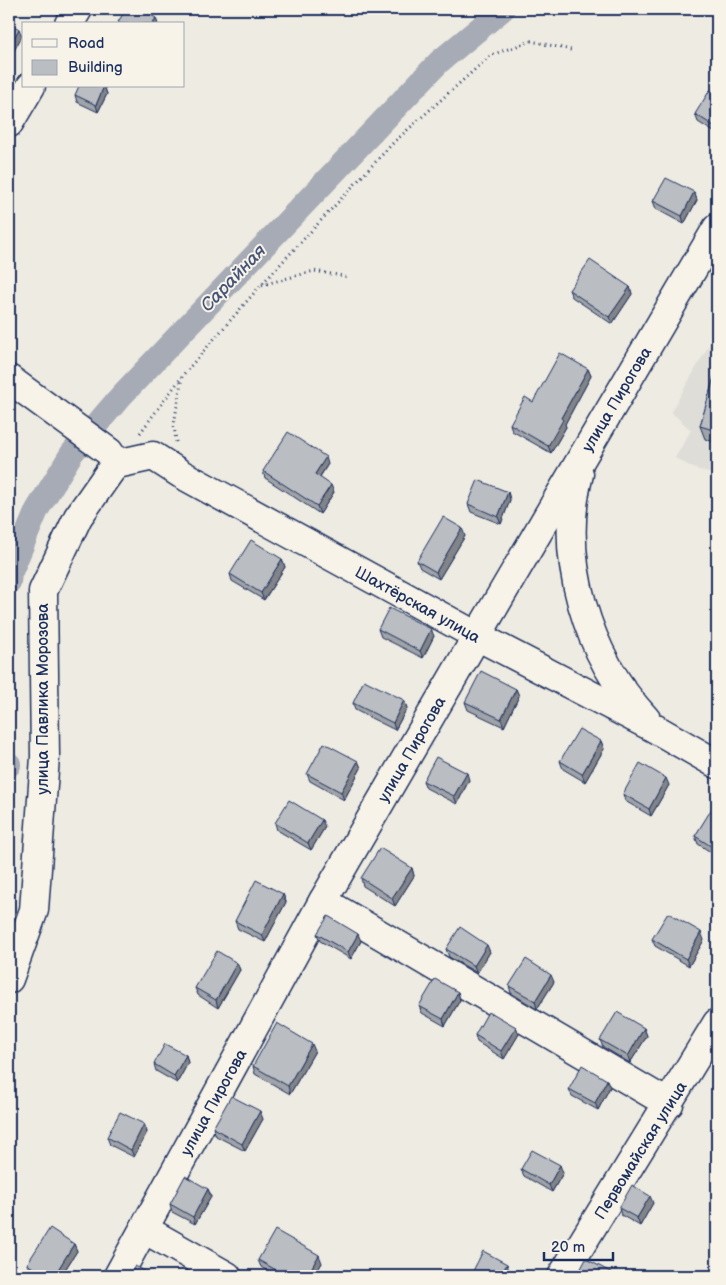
<svg xmlns="http://www.w3.org/2000/svg" width="726" height="1285" viewBox="0 0 726 1285" font-family="'Balsamiq Sans',sans-serif">
<style>
.built{fill:#deddd8}
.lines{fill:none;stroke-linecap:round;stroke-linejoin:round}
.canal{stroke:#a6abb5;stroke-width:24}
.minor-casing{stroke:#1b2f5e;stroke-width:31}
.major-casing{stroke:#1b2f5e;stroke-width:31}
.path{stroke:#1b2f5e;stroke-width:3;stroke-dasharray:1 4;stroke-linecap:butt}
.minor{stroke:#f7f3e8;stroke-width:28}
.major{stroke:#f7f3e8;stroke-width:28}
.wall{fill:#a0a3a7;stroke:#1b2f5e}
.shaded-wall{fill:#828488;stroke:#1b2f5e}
.building{fill:#babdc2;stroke:#1b2f5e}
.labels{text-anchor:middle;stroke-width:4;stroke-linejoin:round;paint-order:stroke}
.street-label{font-size:16px;fill:#1b2f5e;stroke:#f7f3e8}
.water-label{font-size:18px;font-style:italic;fill:#455478;stroke:#f7f3e8}
</style>
<rect width="100%" height="100%" fill="#eeebe2"/>
<filter id="ink" filterUnits="userSpaceOnUse"><feTurbulence type="fractalNoise" baseFrequency=".02" numOctaves="2"/><feDisplacementMap in="SourceGraphic" scale="10" xChannelSelector="R" yChannelSelector="G"/><feConvolveMatrix kernelMatrix="1 2 1 2 8 2 1 2 1" color-interpolation-filters="sRGB"/></filter>
<g filter="url(#ink)">
<polygon class="built" points="717,331 717,476 693,468 675,458 691,430 671,412"/>
<g class="lines">
<g class="canal">
<polyline points="9,582 10,574 37,510 72,453 121,396 439,62 503,9"/>
<polyline points="9,764 9,765"/>
</g>
<g class="minor-casing">
<g id="minor">
<polyline points="69,24 78,9"/>
<polyline points="9,123 31,86"/>
<polyline points="9,379 109,452 117,464"/>
<polyline points="323,901 669,1104"/>
<polyline points="9,979 34,910 45,757 43,591 78,517 111,470 117,464 153,456 181,474 477,636 323,901 118,1276"/>
<polyline points="144,1229 227,1276"/>
<polyline points="562,1276 717,1023"/>
</g>
</g>
<g class="major-casing">
<g id="major">
<polyline points="717,228 477,636 654,728 717,764"/>
<path d="M579,474C557,558 587,656 646,719"/>
</g>
</g>
<g class="path">
<polyline points="262,285 314,271 349,277"/>
<polyline points="140,433 181,378"/>
<polyline points="176,442 174,425 182,376 261,285 394,142 491,55 531,41 571,50"/>
</g>
<use href="#minor" class="minor"/>
<use href="#major" class="major"/>
</g>
<g class="wall">
<polygon points="104,86 107,94 98,112 77,102 75,95"/>
<polygon points="717,95 717,134 698,122 695,114"/>
<polygon points="694,192 697,200 684,224 656,209 653,201"/>
<polygon points="630,287 632,294 612,324 572,297 569,290"/>
<polygon points="717,367 717,443 705,439 700,426"/>
<polygon points="588,369 591,376 565,424 566,427 551,453 512,431 510,424 533,402"/>
<polygon points="328,464 320,477 334,492 320,514 265,478 263,471"/>
<polygon points="508,492 510,500 501,524 471,512 468,504"/>
<polygon points="465,536 439,579 420,568 417,561"/>
<polygon points="282,559 285,567 264,600 232,581 230,574"/>
<polygon points="378,629 434,636 423,658 381,637"/>
<polygon points="516,689 519,696 504,727 468,710 465,702"/>
<polygon points="404,700 407,708 395,730 355,710 353,703"/>
<polygon points="601,741 604,749 585,782 563,769 560,761"/>
<polygon points="358,761 361,768 344,800 310,781 307,774"/>
<polygon points="469,780 457,804 426,788 423,781"/>
<polygon points="669,785 651,816 625,801 623,794"/>
<polygon points="717,803 717,856 698,844 695,836"/>
<polygon points="275,823 325,827 311,850 277,830"/>
<polygon points="412,868 414,876 395,906 363,886 361,878"/>
<polygon points="283,894 286,902 265,942 238,929 235,921"/>
<polygon points="317,934 361,941 351,959 320,941"/>
<polygon points="652,939 704,940 689,966 655,946"/>
<polygon points="446,949 490,952 477,973 449,957"/>
<polygon points="237,963 240,970 218,1008 198,995 195,988"/>
<polygon points="554,982 537,1009 511,993 509,986"/>
<polygon points="458,992 460,1000 445,1026 422,1013 419,1006"/>
<polygon points="516,1027 519,1034 504,1059 477,1042 475,1035"/>
<polygon points="644,1028 647,1036 630,1063 603,1047 600,1040"/>
<polygon points="315,1051 290,1094 255,1074 253,1066"/>
<polygon points="717,1051 717,1071 713,1068 710,1061"/>
<polygon points="186,1055 188,1063 177,1083 156,1071 154,1064"/>
<polygon points="610,1087 598,1110 572,1096 569,1089"/>
<polygon points="263,1119 245,1151 216,1136 213,1128"/>
<polygon points="144,1124 147,1132 134,1157 110,1145 107,1137"/>
<polygon points="521,1169 563,1173 552,1192 524,1176"/>
<polygon points="208,1189 211,1197 195,1224 172,1212 170,1204"/>
<polygon points="653,1203 640,1226 621,1215 619,1208"/>
<polygon points="74,1244 77,1251 61,1276 36,1276 29,1272 27,1264"/>
<polygon points="258,1260 322,1263 314,1276 276,1276 261,1267"/>
</g>
<g class="shaded-wall">
<polygon points="156,18 158,24 152,24"/>
<polygon points="19,29 22,36 9,60 9,47"/>
<polygon points="104,86 107,94 98,112 96,105"/>
<polygon points="694,192 697,200 684,224 682,216"/>
<polygon points="630,287 632,294 612,324 609,317"/>
<polygon points="588,369 591,376 565,424 566,427 551,453 548,446 561,418"/>
<polygon points="326,457 328,464 317,481 315,474"/>
<polygon points="331,485 334,492 320,514 317,506"/>
<polygon points="508,492 510,500 501,524 498,517"/>
<polygon points="462,528 465,536 439,579 436,572"/>
<polygon points="282,559 285,567 264,600 261,593"/>
<polygon points="431,629 434,636 423,658 420,651"/>
<polygon points="516,689 519,696 504,727 501,719"/>
<polygon points="404,700 407,708 395,730 393,723"/>
<polygon points="601,741 604,749 585,782 582,774"/>
<polygon points="358,761 361,768 344,800 341,792"/>
<polygon points="467,773 469,780 457,804 454,796"/>
<polygon points="666,778 669,785 651,816 649,809"/>
<polygon points="322,820 325,827 311,850 308,843"/>
<polygon points="412,868 414,876 395,906 392,898"/>
<polygon points="283,894 286,902 265,942 262,935"/>
<polygon points="701,932 704,940 689,966 686,959"/>
<polygon points="358,934 361,941 351,959 348,952"/>
<polygon points="487,945 490,952 477,973 474,966"/>
<polygon points="237,963 240,970 218,1008 216,1000"/>
<polygon points="551,975 554,982 537,1009 535,1001"/>
<polygon points="458,992 460,1000 445,1026 443,1019"/>
<polygon points="516,1027 519,1034 504,1059 501,1051"/>
<polygon points="644,1028 647,1036 630,1063 628,1056"/>
<polygon points="312,1044 315,1051 290,1094 288,1086"/>
<polygon points="186,1055 188,1063 177,1083 174,1076"/>
<polygon points="607,1080 610,1087 598,1110 595,1103"/>
<polygon points="260,1111 263,1119 245,1151 242,1144"/>
<polygon points="144,1124 147,1132 134,1157 131,1150"/>
<polygon points="560,1165 563,1173 552,1192 549,1185"/>
<polygon points="208,1189 211,1197 195,1224 193,1217"/>
<polygon points="650,1196 653,1203 640,1226 637,1218"/>
<polygon points="74,1244 77,1251 61,1276 54,1276"/>
<polygon points="319,1255 322,1263 314,1276 307,1276"/>
<polygon points="507,1264 509,1271 507,1276 500,1276"/>
</g>
<g class="building">
<polygon points="126,9 140,9 156,18 152,24 121,24 118,22"/>
<polygon points="9,23 19,29 9,47"/>
<polygon points="79,86 104,86 96,105 75,95"/>
<polygon points="710,90 717,95 717,128 695,114"/>
<polygon points="666,178 694,192 682,216 653,201"/>
<polygon points="590,260 630,287 609,317 569,290"/>
<polygon points="560,353 588,369 561,418 563,420 548,446 510,424 525,397 533,402"/>
<polygon points="717,367 717,431 700,426"/>
<polygon points="288,432 326,457 315,474 331,485 317,506 263,471"/>
<polygon points="478,480 508,492 498,517 468,504"/>
<polygon points="443,517 462,528 436,572 417,561"/>
<polygon points="251,540 282,559 261,593 230,574"/>
<polygon points="389,608 431,629 420,651 378,629"/>
<polygon points="481,671 516,689 501,719 465,702"/>
<polygon points="364,680 404,700 393,723 353,703"/>
<polygon points="579,729 601,741 582,774 560,761"/>
<polygon points="324,743 358,761 341,792 307,774"/>
<polygon points="436,757 467,773 454,796 423,781"/>
<polygon points="640,763 666,778 649,809 623,794"/>
<polygon points="289,800 322,820 308,843 275,823"/>
<polygon points="716,802 717,803 717,850 695,836"/>
<polygon points="380,848 412,868 392,898 361,878"/>
<polygon points="256,880 283,894 262,935 235,921"/>
<polygon points="668,913 701,932 686,959 652,939"/>
<polygon points="328,916 358,934 348,952 317,934"/>
<polygon points="460,927 487,945 474,966 446,949"/>
<polygon points="217,951 237,963 216,1000 195,988"/>
<polygon points="526,959 551,975 535,1001 509,986"/>
<polygon points="435,979 458,992 443,1019 419,1006"/>
<polygon points="488,1012 491,1014 492,1013 516,1027 501,1051 475,1035"/>
<polygon points="617,1012 644,1028 628,1056 600,1040"/>
<polygon points="277,1023 312,1044 288,1086 253,1066"/>
<polygon points="165,1044 186,1055 174,1076 154,1064"/>
<polygon points="717,1051 717,1065 710,1061"/>
<polygon points="582,1065 607,1080 595,1103 569,1089"/>
<polygon points="231,1096 260,1111 242,1144 213,1128"/>
<polygon points="120,1112 144,1124 131,1150 107,1137"/>
<polygon points="532,1150 560,1165 549,1185 521,1169"/>
<polygon points="185,1176 208,1189 193,1217 170,1204"/>
<polygon points="632,1185 650,1196 637,1218 619,1208"/>
<polygon points="50,1228 74,1244 54,1276 45,1276 27,1264"/>
<polygon points="275,1230 319,1255 307,1276 287,1276 258,1260"/>
<polygon points="483,1251 507,1264 500,1276 474,1276 471,1275"/>
<polygon points="586,1259 618,1276 577,1276"/>
<polygon points="135,1266 155,1276 129,1276"/>
<polygon points="695,1273 702,1276 693,1276"/>
</g>
</g>
<g class="labels">
<g class="street-label">
<text transform="translate(616 399) rotate(-59)" y="6">улица Пирогова</text>
<text transform="translate(418 604) rotate(29)" y="6">Шахтёрская улица</text>
<text transform="translate(42 699) rotate(-90)" y="6">улица Павлика Морозова</text>
<text transform="translate(411 749) rotate(-60)" y="6">улица Пирогова</text>
<text transform="translate(213 1102) rotate(-61)" y="6">улица Пирогова</text>
<text transform="translate(640 1150) rotate(-58)" y="6">Первомайская улица</text>
</g>
<g class="water-label">
<text transform="translate(233 278) rotate(-46)" y="6">Сарайная</text>
</g>
</g>
<rect width="726" height="1285" fill="none" stroke="#f7f3e8" stroke-width="30"/>
<rect x="15" y="15" width="696" height="1255" fill="none" stroke="#1b2f5e" stroke-width="2" filter="url(#ink)"/>
<rect x="22" y="22" width="162" height="65" fill="#f7f3e8" stroke="#9fa5b1"/>
<rect x="32" y="39" width="25" height="8" fill="#f7f3e8" stroke="#9fa5b1"/>
<text x="68" y="48" font-size="15" fill="#1b2f5e">Road</text>
<rect x="32" y="60" width="25" height="15" fill="#babdc2" stroke="#9fa5b1"/>
<text x="68" y="72" font-size="15" fill="#1b2f5e">Building</text>
<path d="M544 1252v8h69v-8" fill="none" stroke="#1b2f5e" stroke-width="2.5"/>
<text x="551" y="1252" font-size="15" fill="#1b2f5e" stroke="#f7f3e8" stroke-width="4" paint-order="stroke">20 m</text>
</svg>
